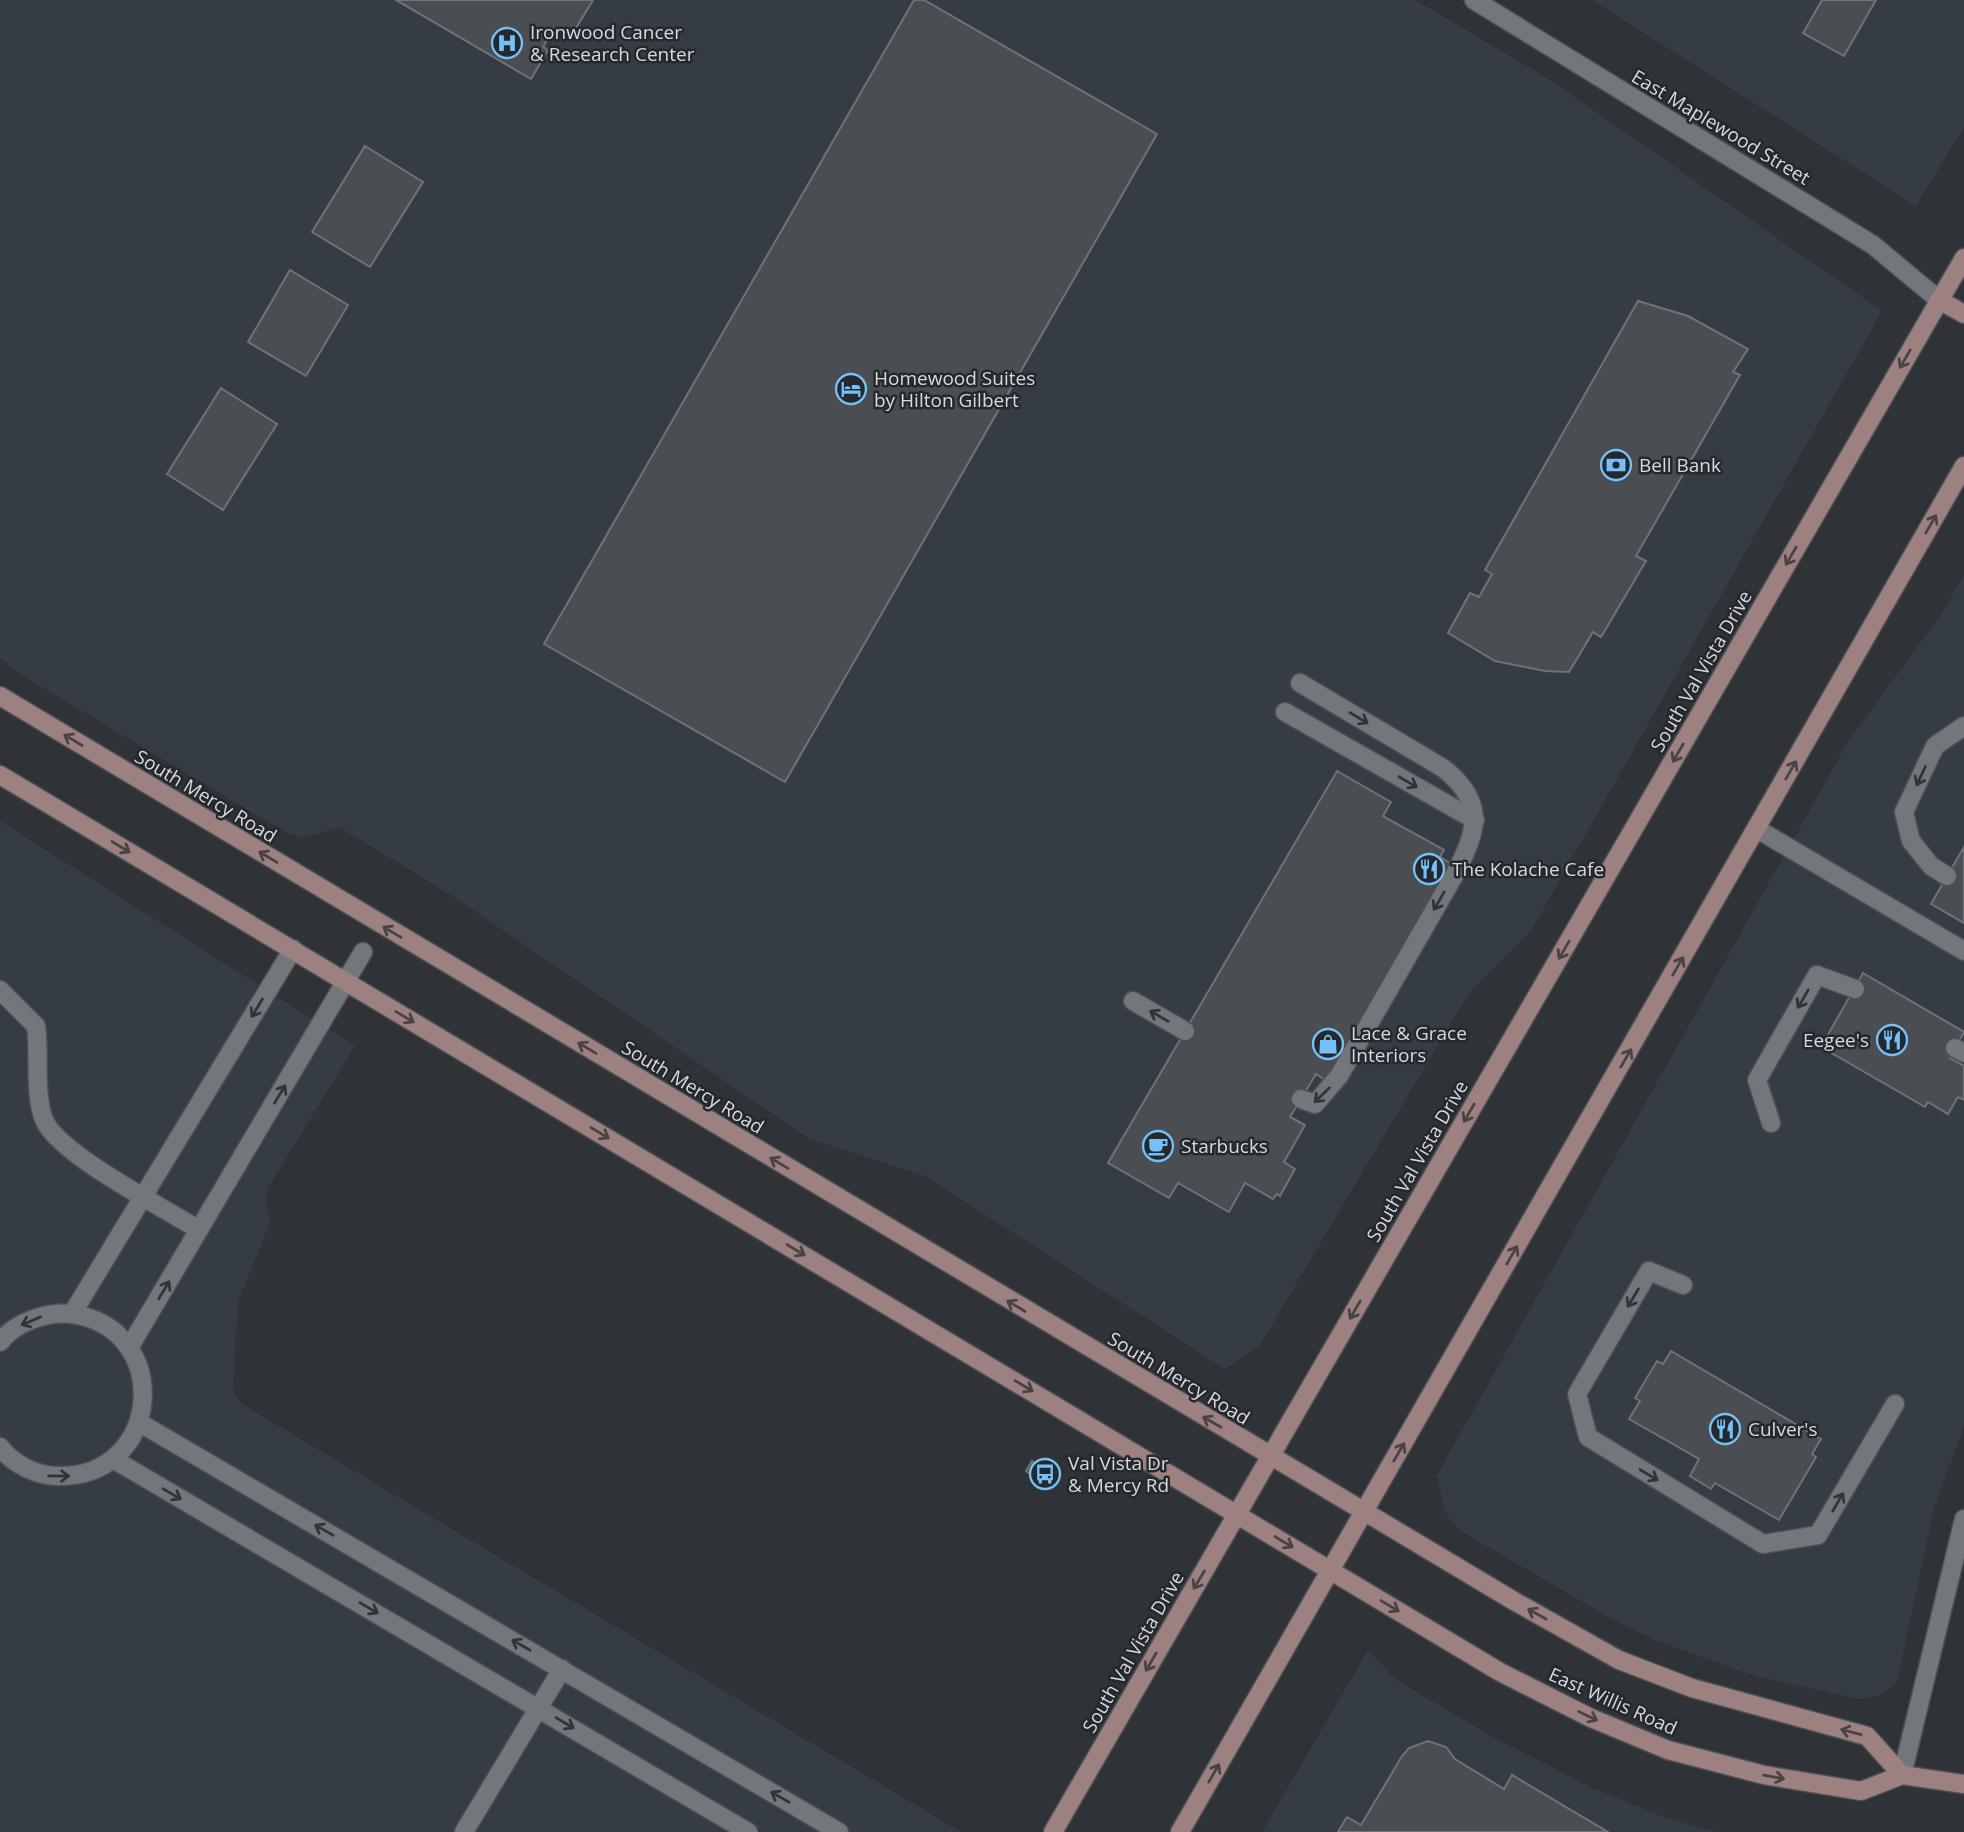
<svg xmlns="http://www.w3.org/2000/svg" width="1964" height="1832" viewBox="0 0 1964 1832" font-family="'Open Sans',sans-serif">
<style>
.built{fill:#353c45}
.building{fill:#4a4e52;stroke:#6f7377;stroke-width:2}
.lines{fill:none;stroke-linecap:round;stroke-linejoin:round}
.lane-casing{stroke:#4d5053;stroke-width:21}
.street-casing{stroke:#4d5053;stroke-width:21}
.secondary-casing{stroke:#4d5053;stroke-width:21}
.lane{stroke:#73777c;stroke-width:18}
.street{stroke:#73777c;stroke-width:18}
.secondary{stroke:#9d8181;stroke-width:18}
.oneway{stroke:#494346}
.oneway2{stroke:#313539}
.labels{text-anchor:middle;stroke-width:5;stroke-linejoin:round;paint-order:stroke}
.poi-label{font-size:19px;fill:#d7d9dc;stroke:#25292d;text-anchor:start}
.street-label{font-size:19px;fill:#d7d9dc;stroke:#25292d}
</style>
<rect width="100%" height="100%" fill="#2f3337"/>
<g class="built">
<polygon points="0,0 1416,0 1550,80 1882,311 1531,931 1467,996 1260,1345 1225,1369 925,1176 810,1139 451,895 339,827 303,838 285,832 20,674 0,658"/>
<polygon points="1592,0 1964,0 1964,127 1916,206"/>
<polygon points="1964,575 1964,1426 1934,1508 1897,1682 1881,1695 1859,1699 1755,1676 1660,1642 1612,1619 1466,1534 1451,1522 1444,1508 1437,1475 1849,740 1940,616"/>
<polygon points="0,821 355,1046 268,1188 266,1206 271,1220 238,1302 233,1390 240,1403 961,1832 0,1832"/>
<polygon points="1368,1650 1395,1679 1498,1740 1590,1787 1666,1818 1718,1832 1262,1832"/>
</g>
<g class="building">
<polygon points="396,0 593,0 570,38 554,28 543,47 548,50 531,79"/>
<polygon points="914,0 924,0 1157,134 785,782 544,644"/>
<polygon points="1822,0 1876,0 1844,56 1803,33"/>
<polygon points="365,146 423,182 370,267 312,232"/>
<polygon points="290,270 348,305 306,376 248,342"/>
<polygon points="1638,301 1688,316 1748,349 1733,372 1740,375 1636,556 1646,561 1601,637 1593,632 1569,672 1545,671 1495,661 1448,633 1470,593 1479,597 1492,574 1485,570"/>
<polygon points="221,388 277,424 223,510 167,474"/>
<polygon points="1337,771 1391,802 1383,816 1444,850 1440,857 1455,866 1328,1082 1316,1074 1290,1117 1305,1125 1284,1162 1295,1169 1280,1196 1277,1194 1273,1199 1245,1183 1229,1212 1178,1183 1169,1198 1108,1163"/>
<polygon points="1964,847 1964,923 1931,904"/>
<polygon points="1863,973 1964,1032 1950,1058 1964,1066 1964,1100 1958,1097 1948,1114 1928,1102 1925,1107 1821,1047"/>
<polygon points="1671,1351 1821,1439 1812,1454 1816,1457 1779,1520 1715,1483 1711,1489 1690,1476 1699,1459 1629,1419 1640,1401 1635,1398 1657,1361 1663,1364"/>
<polygon points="1032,1461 1052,1474 1047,1484 1026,1471"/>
<polygon points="1428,1741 1446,1747 1455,1759 1504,1789 1512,1775 1608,1832 1338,1832 1347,1817 1361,1825 1402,1756 1409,1748"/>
</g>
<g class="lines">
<g class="lane-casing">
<g id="lane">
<path d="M1300,683L1443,768C1486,802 1478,829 1455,874L1339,1076L1315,1104L1301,1099"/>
<polyline points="1285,712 1475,820"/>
<polyline points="1757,829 1964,951"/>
<polyline points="1947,876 1931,866 1911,841 1904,812 1935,746 1964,726"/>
<path d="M0,990L36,1026C40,1055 34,1088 43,1117C53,1152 165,1208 199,1230"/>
<polyline points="1133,1001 1185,1031"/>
<polyline points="1955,1048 1964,1053"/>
<polyline points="1771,1123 1757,1080 1817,975 1855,989"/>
<polyline points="1683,1285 1649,1271 1577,1394 1588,1437 1763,1544 1818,1535 1895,1404"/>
<polyline points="72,1314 293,949"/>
<path d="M0,1342C15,1322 48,1311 72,1314C175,1329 162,1480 56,1476C35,1475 13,1464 0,1447"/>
<polyline points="129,1348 363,952"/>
<polyline points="140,1423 839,1832"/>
<polyline points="113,1459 748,1832"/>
<polyline points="1902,1775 1964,1519"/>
<polyline points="464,1832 562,1669"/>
</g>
</g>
<g class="street-casing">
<polyline id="street" points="1474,0 1873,245 1939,300"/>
</g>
<g class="secondary-casing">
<g id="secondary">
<polyline points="1939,300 1964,314"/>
<polyline points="0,696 1514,1601 1619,1660 1692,1688 1867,1736 1902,1775"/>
<polyline points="0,775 1500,1672 1591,1718 1668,1750 1764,1775 1861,1791 1902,1775 1964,1784"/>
<polyline points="1053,1832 1964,258"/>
<polyline points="1180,1832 1964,466"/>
</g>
</g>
<use href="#lane" class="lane"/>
<use href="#street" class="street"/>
<use href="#secondary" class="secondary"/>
</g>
<defs><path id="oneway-shaft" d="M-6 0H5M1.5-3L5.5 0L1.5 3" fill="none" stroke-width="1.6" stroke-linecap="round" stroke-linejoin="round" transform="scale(1.75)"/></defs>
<g class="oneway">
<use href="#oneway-shaft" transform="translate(1905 359) rotate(120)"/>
<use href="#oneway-shaft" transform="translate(1931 524) rotate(-60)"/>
<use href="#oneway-shaft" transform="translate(1791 556) rotate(120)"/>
<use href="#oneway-shaft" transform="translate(73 740) rotate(-149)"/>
<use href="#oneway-shaft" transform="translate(1678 753) rotate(120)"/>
<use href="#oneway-shaft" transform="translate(1791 770) rotate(-60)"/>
<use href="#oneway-shaft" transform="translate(121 847) rotate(31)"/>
<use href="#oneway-shaft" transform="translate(268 857) rotate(-149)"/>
<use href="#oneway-shaft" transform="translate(392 932) rotate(-149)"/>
<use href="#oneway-shaft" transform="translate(1564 950) rotate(120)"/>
<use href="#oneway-shaft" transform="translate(1678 966) rotate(-60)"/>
<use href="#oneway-shaft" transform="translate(405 1017) rotate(31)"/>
<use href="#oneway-shaft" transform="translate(587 1048) rotate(-149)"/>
<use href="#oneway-shaft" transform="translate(1626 1058) rotate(-60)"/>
<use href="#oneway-shaft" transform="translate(1469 1113) rotate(120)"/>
<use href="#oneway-shaft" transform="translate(600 1133) rotate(31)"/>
<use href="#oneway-shaft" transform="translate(779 1163) rotate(-149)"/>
<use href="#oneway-shaft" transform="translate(796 1250) rotate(31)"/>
<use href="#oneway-shaft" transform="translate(1512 1255) rotate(-60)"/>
<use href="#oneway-shaft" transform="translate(1016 1306) rotate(-149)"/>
<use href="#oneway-shaft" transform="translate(1355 1310) rotate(120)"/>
<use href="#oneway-shaft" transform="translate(1024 1386) rotate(31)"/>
<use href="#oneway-shaft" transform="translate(1212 1422) rotate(-150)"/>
<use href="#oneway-shaft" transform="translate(1399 1452) rotate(-60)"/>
<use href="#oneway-shaft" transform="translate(1284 1542) rotate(31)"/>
<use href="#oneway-shaft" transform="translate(1199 1580) rotate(121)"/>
<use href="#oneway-shaft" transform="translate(1390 1606) rotate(31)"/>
<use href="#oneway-shaft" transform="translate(1537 1614) rotate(-151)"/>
<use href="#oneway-shaft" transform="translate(1151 1662) rotate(120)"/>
<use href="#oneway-shaft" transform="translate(1588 1716) rotate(25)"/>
<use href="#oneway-shaft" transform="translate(1851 1732) rotate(-165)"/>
<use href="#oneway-shaft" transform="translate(1214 1773) rotate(-60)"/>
<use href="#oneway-shaft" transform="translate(1774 1777) rotate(10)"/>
</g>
<g class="oneway2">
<use href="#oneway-shaft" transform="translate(1359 718) rotate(31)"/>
<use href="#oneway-shaft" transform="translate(1921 776) rotate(115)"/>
<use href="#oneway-shaft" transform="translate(1408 782) rotate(30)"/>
<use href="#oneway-shaft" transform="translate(1439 901) rotate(120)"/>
<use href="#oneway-shaft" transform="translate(1803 999) rotate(120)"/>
<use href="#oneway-shaft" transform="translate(257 1008) rotate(121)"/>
<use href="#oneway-shaft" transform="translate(1159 1016) rotate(-150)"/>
<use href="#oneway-shaft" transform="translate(280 1094) rotate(-59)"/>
<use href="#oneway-shaft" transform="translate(1322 1095) rotate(136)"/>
<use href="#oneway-shaft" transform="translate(164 1290) rotate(-59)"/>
<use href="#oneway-shaft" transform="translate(1633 1298) rotate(121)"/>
<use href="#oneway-shaft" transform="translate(31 1321) rotate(157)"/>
<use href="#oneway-shaft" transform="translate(1649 1475) rotate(31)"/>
<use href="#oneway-shaft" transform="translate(59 1476) rotate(1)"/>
<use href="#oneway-shaft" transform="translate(172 1494) rotate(30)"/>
<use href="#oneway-shaft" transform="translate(1838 1502) rotate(-60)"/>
<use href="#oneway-shaft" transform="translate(324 1530) rotate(-150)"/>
<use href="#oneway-shaft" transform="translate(369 1608) rotate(30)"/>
<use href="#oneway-shaft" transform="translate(521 1645) rotate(-150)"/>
<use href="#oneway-shaft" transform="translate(565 1723) rotate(31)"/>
<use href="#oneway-shaft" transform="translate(780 1797) rotate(-150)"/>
</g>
<defs>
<g id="hospital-ring" transform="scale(1.575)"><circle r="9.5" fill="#25292d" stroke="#75c0f6" stroke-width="1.5"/><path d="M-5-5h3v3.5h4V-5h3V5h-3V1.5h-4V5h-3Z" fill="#75c0f6"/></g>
<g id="hotel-ring" transform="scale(1.575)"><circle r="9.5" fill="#25292d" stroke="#75c0f6" stroke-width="1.5"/><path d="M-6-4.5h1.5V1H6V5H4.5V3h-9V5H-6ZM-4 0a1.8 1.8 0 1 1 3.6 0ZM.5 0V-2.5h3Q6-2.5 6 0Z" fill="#75c0f6"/></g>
<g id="bank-ring" transform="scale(1.575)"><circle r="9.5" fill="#25292d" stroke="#75c0f6" stroke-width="1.5"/><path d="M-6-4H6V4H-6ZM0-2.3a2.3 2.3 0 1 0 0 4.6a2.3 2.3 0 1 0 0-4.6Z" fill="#75c0f6"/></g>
<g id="restaurant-ring" transform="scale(1.575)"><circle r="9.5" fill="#25292d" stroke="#75c0f6" stroke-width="1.5"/><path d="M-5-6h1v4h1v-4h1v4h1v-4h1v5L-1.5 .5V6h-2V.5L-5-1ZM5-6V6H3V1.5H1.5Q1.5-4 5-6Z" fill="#75c0f6"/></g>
<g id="shop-ring" transform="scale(1.575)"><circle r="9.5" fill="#25292d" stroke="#75c0f6" stroke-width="1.5"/><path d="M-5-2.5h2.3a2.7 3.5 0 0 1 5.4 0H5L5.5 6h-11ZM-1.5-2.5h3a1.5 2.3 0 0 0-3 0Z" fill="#75c0f6"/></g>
<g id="cafe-ring" transform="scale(1.575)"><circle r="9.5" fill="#25292d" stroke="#75c0f6" stroke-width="1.5"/><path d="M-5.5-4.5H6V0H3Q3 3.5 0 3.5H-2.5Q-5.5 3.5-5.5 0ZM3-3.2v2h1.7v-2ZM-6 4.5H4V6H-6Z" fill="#75c0f6"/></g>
<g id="bus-ring" transform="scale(1.575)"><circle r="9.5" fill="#25292d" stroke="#75c0f6" stroke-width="1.5"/><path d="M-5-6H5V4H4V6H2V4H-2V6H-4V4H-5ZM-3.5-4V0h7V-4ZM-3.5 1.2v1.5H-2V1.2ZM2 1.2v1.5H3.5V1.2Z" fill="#75c0f6"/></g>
</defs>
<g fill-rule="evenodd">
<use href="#hospital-ring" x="507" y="43"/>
<use href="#hotel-ring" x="851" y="389"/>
<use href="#bank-ring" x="1616" y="465"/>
<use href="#restaurant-ring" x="1429" y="869"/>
<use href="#restaurant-ring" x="1892" y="1040"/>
<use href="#shop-ring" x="1328" y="1044"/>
<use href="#cafe-ring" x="1158" y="1146"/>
<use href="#restaurant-ring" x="1725" y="1429"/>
<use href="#bus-ring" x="1045" y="1474"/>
</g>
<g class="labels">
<g class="poi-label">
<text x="530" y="39">Ironwood Cancer<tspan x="530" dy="22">&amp; Research Center</tspan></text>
<text x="874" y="385">Homewood Suites<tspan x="874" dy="22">by Hilton Gilbert</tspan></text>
<text x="1639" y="472">Bell Bank</text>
<text x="1452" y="876">The Kolache Cafe</text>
<text x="1351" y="1040">Lace &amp; Grace<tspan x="1351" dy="22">Interiors</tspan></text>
<text x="1869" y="1047" text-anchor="end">Eegee's</text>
<text x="1181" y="1153">Starbucks</text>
<text x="1748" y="1436">Culver's</text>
<text x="1068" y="1470">Val Vista Dr<tspan x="1068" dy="22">&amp; Mercy Rd</tspan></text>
</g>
<g class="street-label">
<text transform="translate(1721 127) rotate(31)" y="7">East Maplewood Street</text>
<text transform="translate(1701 671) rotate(-60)" y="7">South Val Vista Drive</text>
<text transform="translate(206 796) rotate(31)" y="7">South Mercy Road</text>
<text transform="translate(693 1087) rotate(31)" y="7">South Mercy Road</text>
<text transform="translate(1417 1161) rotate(-60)" y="7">South Val Vista Drive</text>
<text transform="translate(1179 1378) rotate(31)" y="7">South Mercy Road</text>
<text transform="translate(1133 1652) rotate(-60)" y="7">South Val Vista Drive</text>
<text transform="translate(1613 1701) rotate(24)" y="7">East Willis Road</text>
</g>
</g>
</svg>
